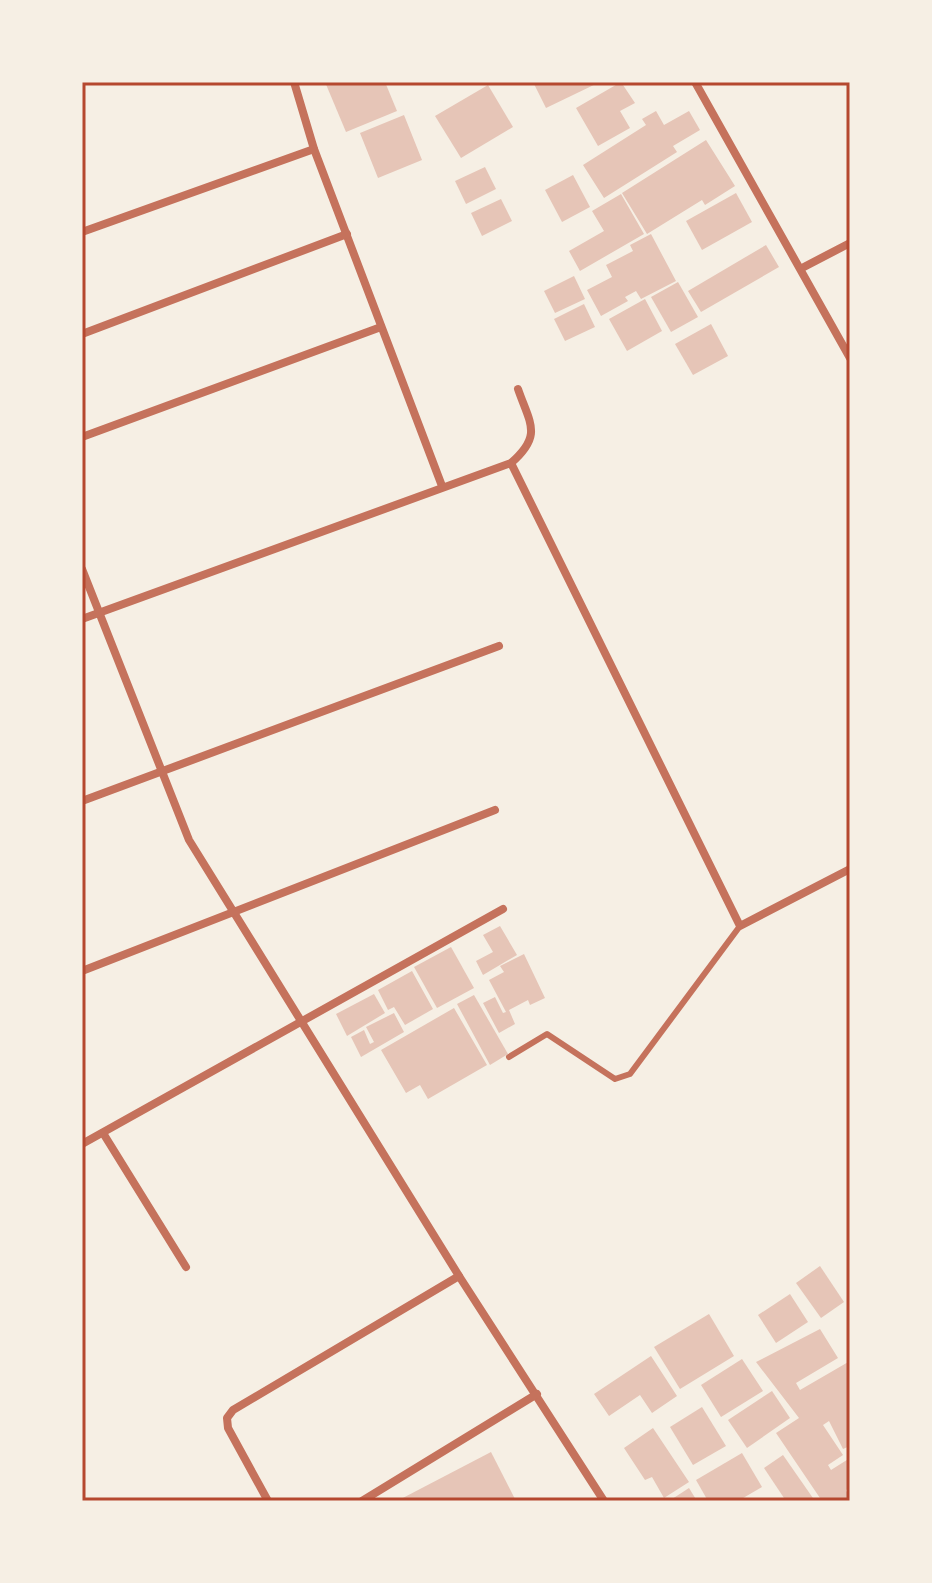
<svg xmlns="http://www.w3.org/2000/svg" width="932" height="1583" viewBox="0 0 932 1583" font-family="Quicksand,sans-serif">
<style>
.building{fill:#e6c5b7}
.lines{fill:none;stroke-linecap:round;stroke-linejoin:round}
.service{stroke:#c5725c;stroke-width:6}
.minor{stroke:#c5725c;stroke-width:8}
.neatline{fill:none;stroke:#b5482f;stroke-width:3}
</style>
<rect width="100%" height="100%" fill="#f6efe4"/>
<g class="building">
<polygon points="325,82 385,82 397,111 346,132"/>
<polygon points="533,82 600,82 546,108"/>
<polygon points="621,82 635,103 620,111 630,128 598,146 576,108"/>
<polygon points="488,85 513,127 461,158 435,116"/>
<polygon points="656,111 664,125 689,111 700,130 673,146 677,152 604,198 583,165 646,125 642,119"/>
<polygon points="404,115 422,160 378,178 360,133"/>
<polygon points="706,140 735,186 705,205 702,200 647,234 622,193"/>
<polygon points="485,167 496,189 466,204 455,181"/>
<polygon points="573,175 590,207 562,222 545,190"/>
<polygon points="736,193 752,222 702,250 686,221"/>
<polygon points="621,194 644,234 580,271 569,251 604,231 592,211"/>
<polygon points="501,199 512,221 482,236 471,213"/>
<polygon points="651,234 676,281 641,299 636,291 625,297 628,301 601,316 587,290 612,277 606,265 633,251 630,245"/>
<polygon points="766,245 779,267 701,312 688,291"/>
<polygon points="574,276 585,299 555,313 544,291"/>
<polygon points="678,282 698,317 671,332 651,297"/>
<polygon points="645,299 662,331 627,351 609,319"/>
<polygon points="584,304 595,327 565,341 554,319"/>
<polygon points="711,324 728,356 693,375 675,344"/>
<polygon points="500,926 517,955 483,975 476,961 493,952 483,935"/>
<polygon points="451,947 474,988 437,1008 414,967"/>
<polygon points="524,954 545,998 530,1005 528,1000 509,1010 515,1024 499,1033 483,1003 495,997 503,1013 506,1012 489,980 504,972 500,966"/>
<polygon points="412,971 433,1009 405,1025 394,1007 388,1010 378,990"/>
<polygon points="374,994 385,1013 347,1036 336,1014"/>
<polygon points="474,995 508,1054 490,1065 457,1004"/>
<polygon points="454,1008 487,1065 428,1099 420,1085 406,1093 381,1050"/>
<polygon points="394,1013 404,1032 361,1057 351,1037 364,1030 370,1044 374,1042 366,1027"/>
<polygon points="820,1266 844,1302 821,1318 796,1283"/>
<polygon points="790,1294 808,1322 776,1343 758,1315"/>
<polygon points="709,1314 734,1356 680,1389 654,1347"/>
<polygon points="820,1329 838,1358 796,1383 800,1390 850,1361 850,1446 843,1449 829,1421 823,1425 843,1455 828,1465 831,1470 850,1458 850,1488 846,1490 850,1499 847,1501 822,1501 776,1433 799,1418 756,1362"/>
<polygon points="651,1356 677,1396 652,1413 640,1395 609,1416 594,1394"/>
<polygon points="742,1359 763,1391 721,1417 701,1385"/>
<polygon points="772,1391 790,1418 747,1448 728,1420"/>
<polygon points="702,1407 726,1446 693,1465 670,1427"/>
<polygon points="653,1428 689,1482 664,1498 652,1477 645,1480 624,1448"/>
<polygon points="491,1452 516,1501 397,1501"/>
<polygon points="742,1453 762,1487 738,1501 708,1501 696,1480"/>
<polygon points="783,1455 815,1501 786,1501 764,1468"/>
<polygon points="689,1488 697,1501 669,1501"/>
</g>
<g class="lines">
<polyline class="service" points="509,1057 547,1034 615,1079 630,1074 740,926"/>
<g class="minor">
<polyline points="294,82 314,149 442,486"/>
<polyline points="695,82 850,358"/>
<polyline points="82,232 314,149"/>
<polyline points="802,268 850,243"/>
<polyline points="82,334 347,234"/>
<polyline points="82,437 381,327"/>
<polyline points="511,463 740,926 850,869"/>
<polyline points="82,569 189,840 459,1276 604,1501"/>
<path d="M82,619L511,463C543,435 530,424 518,389"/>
<polyline points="82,801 499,646"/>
<polyline points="82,971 495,810"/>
<polyline points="103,1133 186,1267"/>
<polyline points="82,1144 503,909"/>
<polyline points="268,1501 228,1428 227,1418 233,1410 459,1276"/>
<polyline points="362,1501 537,1394"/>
</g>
</g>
<rect width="932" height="1583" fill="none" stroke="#f6efe4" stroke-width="168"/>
<rect x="84" y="84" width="764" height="1415" class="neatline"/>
</svg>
